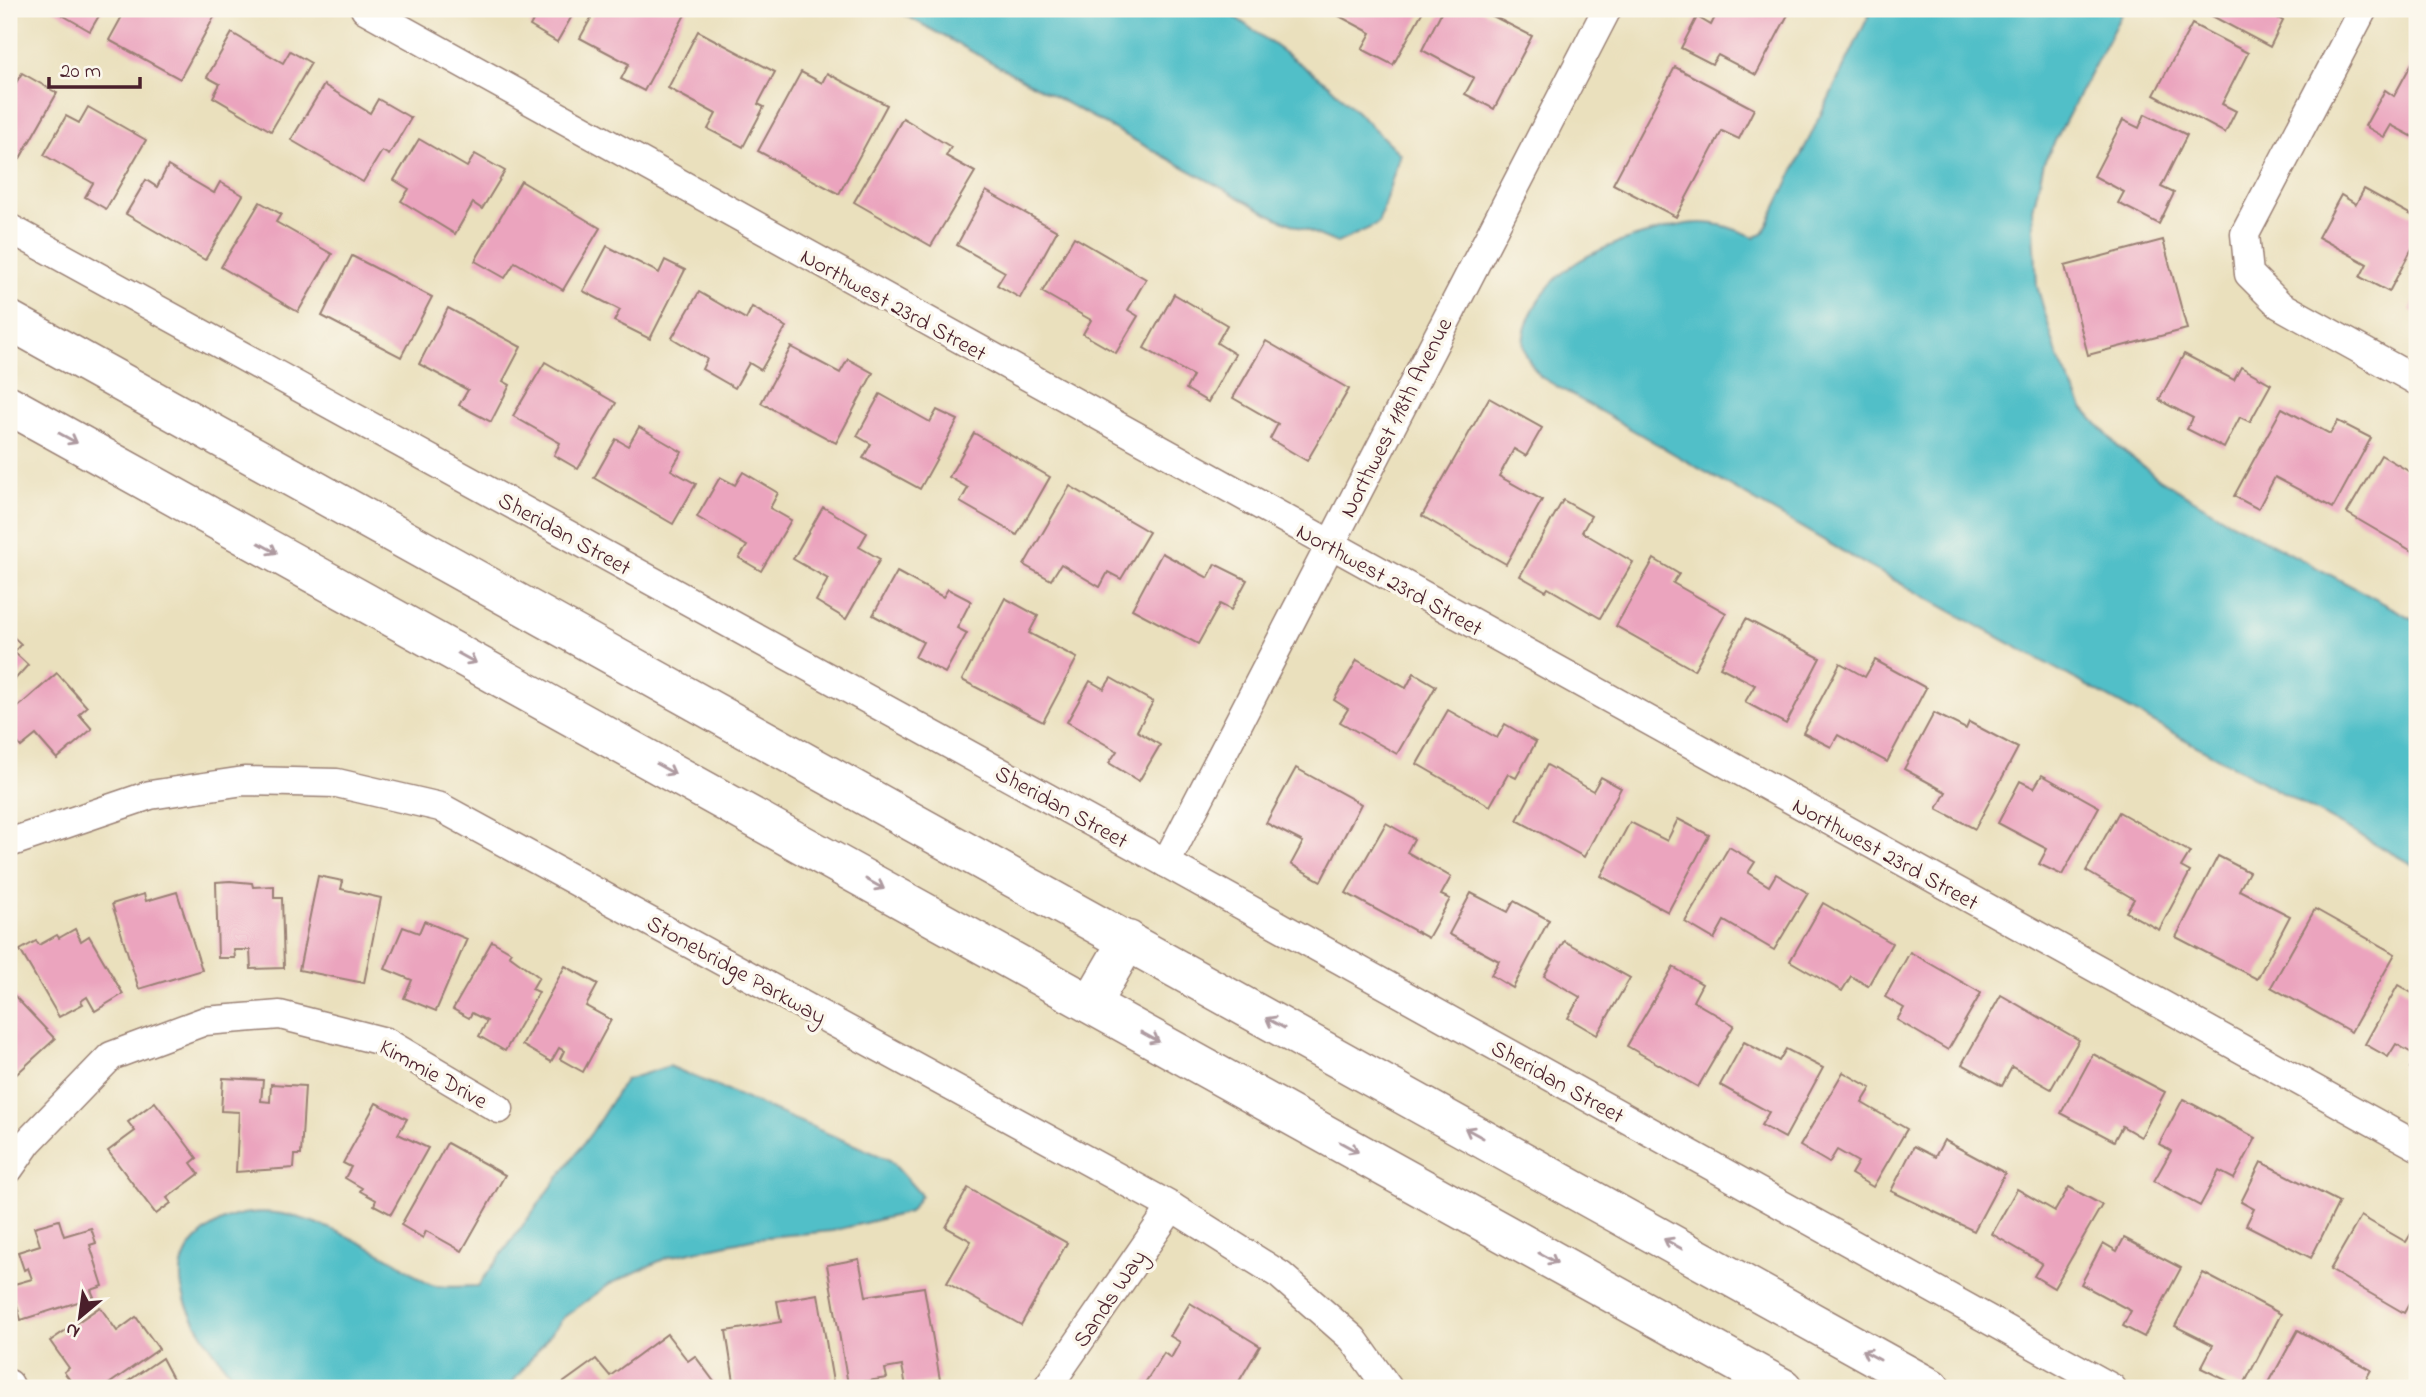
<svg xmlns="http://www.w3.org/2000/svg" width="2426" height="1397" viewBox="0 0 2426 1397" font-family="'Indie Flower',sans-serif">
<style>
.water{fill:#51bfc8;stroke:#4e6f7a;stroke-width:2}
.building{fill:#eba4be}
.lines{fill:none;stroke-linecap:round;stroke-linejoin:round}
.minor-casing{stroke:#9a8074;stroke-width:31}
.primary-casing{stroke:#9a8074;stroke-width:41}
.minor{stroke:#fff;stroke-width:28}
.primary{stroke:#fff;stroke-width:38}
.oneway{stroke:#ae9aa0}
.labels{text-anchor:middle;stroke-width:7;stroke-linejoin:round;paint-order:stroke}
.street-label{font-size:23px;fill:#4a1f2b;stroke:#fbf7ec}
</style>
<rect width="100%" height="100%" fill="#fbf7ec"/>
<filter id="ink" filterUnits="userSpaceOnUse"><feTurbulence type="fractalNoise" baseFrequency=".0143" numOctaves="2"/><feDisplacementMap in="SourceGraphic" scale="14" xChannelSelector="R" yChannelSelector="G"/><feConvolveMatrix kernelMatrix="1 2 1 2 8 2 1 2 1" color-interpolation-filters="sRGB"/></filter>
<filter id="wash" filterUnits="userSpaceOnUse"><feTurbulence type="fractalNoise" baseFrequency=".00686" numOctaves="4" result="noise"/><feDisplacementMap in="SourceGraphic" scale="28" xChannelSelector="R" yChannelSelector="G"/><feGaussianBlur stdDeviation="1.57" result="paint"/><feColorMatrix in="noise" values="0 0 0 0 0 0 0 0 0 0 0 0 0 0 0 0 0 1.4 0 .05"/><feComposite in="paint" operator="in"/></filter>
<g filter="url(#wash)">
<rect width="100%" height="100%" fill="#eae0bd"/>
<g class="water">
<polygon points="894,9 1224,9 1329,85 1400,154 1378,224 1337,243 1275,217"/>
<path d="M1872,9H2124L2044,162L2033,209L2037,286L2058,358L2083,408L2118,447L2161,480L2229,521L2417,621V867L1856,559L1541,377C1522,355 1518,342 1531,314C1554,266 1597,248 1646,234C1662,230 1681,223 1699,223C1720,222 1736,230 1755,237L1763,234Z"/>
<path d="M669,1066L890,1160L921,1195L909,1212L832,1231L756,1238L668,1257L610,1284L564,1317L508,1388H241C215,1349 152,1286 196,1240C252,1181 335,1229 395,1261C408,1268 422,1284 436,1286C449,1288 465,1286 478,1286L592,1132L625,1080Z"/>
</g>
<g id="blocks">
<g class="building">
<polygon points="52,9 103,9 90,31"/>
<polygon points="126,9 182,9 189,13 191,9 218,10 180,79 109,40"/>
<polygon points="496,9 513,9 509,16"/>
<polygon points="525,9 576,9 557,42 530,26 536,15"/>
<polygon points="596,9 688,9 644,91 621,79 629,64 580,38"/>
<polygon points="1326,9 1424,9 1393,65 1362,49 1371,33"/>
<polygon points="1443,9 1479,9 1532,36 1494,109 1465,94 1474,78 1422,50"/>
<polygon points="1719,9 1791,9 1756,75 1718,55 1712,64 1681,48 1697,17 1711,25"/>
<polygon points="2199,9 2272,9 2269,13 2283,21 2270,47"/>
<polygon points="2192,24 2248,53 2222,104 2236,111 2225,133 2154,95"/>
<polygon points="698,31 775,72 758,104 764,107 743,147 708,129 716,114 668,88"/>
<polygon points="232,33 283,63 290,51 311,63 271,131 213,97 220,84 207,77"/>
<polygon points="2412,63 2417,66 2417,139 2391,125 2384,137 2365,126 2385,90 2394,96"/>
<polygon points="1675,67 1754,109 1739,139 1722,131 1676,217 1613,184"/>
<polygon points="801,72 822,83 827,73 887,105 839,194 758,151"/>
<polygon points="22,73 57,93 19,160 9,154 9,82 14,86"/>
<polygon points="324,85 370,113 378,99 411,118 389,155 382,151 363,182 291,140"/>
<polygon points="88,107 146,140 106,209 85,197 93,183 44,155 66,116 79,123"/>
<polygon points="2145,114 2187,135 2161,187 2174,193 2159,224 2118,203 2124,192 2094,176 2123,120 2139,128"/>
<polygon points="903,118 951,147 946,156 975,172 931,246 854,202"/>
<polygon points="419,139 467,167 475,154 505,171 482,209 473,203 455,234 401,201 409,189 394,180"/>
<polygon points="168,166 214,193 220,182 243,195 205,260 126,214 146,180 157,187"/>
<polygon points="521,181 600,228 563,290 515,262 505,278 475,261"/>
<polygon points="2364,189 2417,218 2417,239 2389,292 2360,277 2367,264 2318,237 2341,195 2356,204"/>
<polygon points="986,191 1057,231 1020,298 997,285 1005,272 957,245"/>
<polygon points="260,202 281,214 276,222 332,254 298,312 221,267"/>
<polygon points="1074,237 1146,279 1128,310 1138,316 1116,353 1083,334 1091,320 1042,292"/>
<polygon points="2163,240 2187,329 2088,355 2065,266"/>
<polygon points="607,246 659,273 665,260 685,270 650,339 614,321 620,310 583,291"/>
<polygon points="352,256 432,297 401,357 322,316"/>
<polygon points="699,292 746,319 752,307 786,327 761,370 749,363 735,388 702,369 707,359 672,338"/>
<polygon points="1174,294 1227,325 1217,343 1235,354 1208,402 1186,389 1193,376 1144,348"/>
<polygon points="2417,297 2417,314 2410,310"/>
<polygon points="448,308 521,347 503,381 510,385 491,422 459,405 468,390 419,364"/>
<polygon points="1266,341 1349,389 1307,461 1270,439 1278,424 1233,398"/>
<polygon points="791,347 840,373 848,359 873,373 836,443 761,403"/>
<polygon points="2184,354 2234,380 2241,367 2271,384 2250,422 2240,417 2224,448 2187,429 2193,418 2159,400"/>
<polygon points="545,362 616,403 578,469 554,455 560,443 513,416"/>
<polygon points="880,394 930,422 937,410 958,420 920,489 863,458 871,444 857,436"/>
<polygon points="1489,398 1542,428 1526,456 1514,449 1499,476 1542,500 1506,564 1422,516"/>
<polygon points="2282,408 2330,434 2338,421 2371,438 2333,508 2275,477 2258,509 2234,496"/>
<polygon points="639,427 682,452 671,470 696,484 673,524 594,478 616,439 628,446"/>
<polygon points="974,433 1050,477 1017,535 960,502 968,488 949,477"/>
<polygon points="2381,455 2417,476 2417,554 2347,513"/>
<polygon points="743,472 778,493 770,508 791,520 761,571 739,558 747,546 697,517 720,477 735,485"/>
<polygon points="1070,486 1149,532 1121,579 1108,572 1100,587 1061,564 1051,580 1024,565"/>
<polygon points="1563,500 1591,516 1582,532 1633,562 1600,618 1548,588 1546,591 1520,576"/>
<polygon points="823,507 867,533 859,547 880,559 846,619 816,601 828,579 793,559"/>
<polygon points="1162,553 1208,578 1215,564 1247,580 1231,610 1220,604 1198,644 1132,609"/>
<polygon points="1654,559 1679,574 1673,583 1726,613 1694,670 1616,626"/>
<polygon points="897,572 943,597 948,589 971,601 957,628 967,633 945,673 915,657 923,642 873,615"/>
<polygon points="1005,598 1038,616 1029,633 1077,658 1043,722 962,680"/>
<polygon points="1746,619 1820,658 1786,724 1745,702 1755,685 1720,667"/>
<polygon points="9,633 21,644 14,652 28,665 9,686"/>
<polygon points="1357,660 1406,688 1414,673 1436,686 1397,754 1340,722 1348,709 1334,700"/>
<polygon points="1875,660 1926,688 1887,762 1838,735 1831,747 1803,733 1840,663 1865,677"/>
<polygon points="57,673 87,707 79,714 92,729 57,759 36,735 21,747 9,733 9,715"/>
<polygon points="1111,678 1153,702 1137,731 1160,745 1139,781 1109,763 1117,751 1067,722 1090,681 1104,689"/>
<polygon points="1448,710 1497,738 1505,724 1536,742 1516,778 1508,774 1490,806 1417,764"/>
<polygon points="1934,713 1966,729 1969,722 2018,748 1975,829 1937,809 1946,792 1904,769"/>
<polygon points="1547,765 1593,791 1601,777 1621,788 1584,857 1517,820"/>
<polygon points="1296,768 1361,804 1321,881 1291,864 1303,842 1266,823"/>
<polygon points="2042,775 2099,807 2062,875 2039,864 2047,849 1998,823 2020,781 2034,788"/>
<polygon points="2119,812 2190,852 2181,867 2190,872 2159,930 2126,912 2134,899 2086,871"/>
<polygon points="1678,819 1709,835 1668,912 1601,876 1630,822 1667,841"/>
<polygon points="1386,823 1414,839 1407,852 1451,877 1441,895 1450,899 1428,938 1346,893"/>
<polygon points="1729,847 1755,862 1748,873 1769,886 1776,874 1808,893 1774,950 1724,921 1714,939 1685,922"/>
<polygon points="2218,856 2249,872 2239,890 2290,916 2257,979 2176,937"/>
<polygon points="318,876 343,881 341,889 381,898 364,983 299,970"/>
<polygon points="230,881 252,883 253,887 274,886 274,898 282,898 284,968 251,969 250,950 234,950 235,958 218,958 216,882"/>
<polygon points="177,892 202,970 139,989 112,904 144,894 146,901"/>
<polygon points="1471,893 1508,912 1514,901 1549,920 1513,988 1491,975 1499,961 1449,934"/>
<polygon points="1823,903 1892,943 1868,986 1851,976 1842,991 1790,961"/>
<polygon points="2315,909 2395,954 2351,1032 2271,987"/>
<polygon points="424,921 467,939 436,1011 404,998 412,980 385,969 403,927 419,933"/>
<polygon points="75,929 81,941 89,936 123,994 95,1011 87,997 81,1001 83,1004 59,1017 20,950 36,941 39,945 57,935 59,938"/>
<polygon points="492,941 511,952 509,955 539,977 532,989 539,992 505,1051 479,1036 487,1021 472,1013 469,1018 453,1009"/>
<polygon points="1564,941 1630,978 1597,1035 1568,1018 1580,997 1544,976"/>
<polygon points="1910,952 1981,993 1948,1050 1897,1020 1904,1008 1885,997"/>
<polygon points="565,966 598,984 586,1006 611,1020 583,1072 560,1059 564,1051 559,1048 551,1062 522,1045"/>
<polygon points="1673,967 1702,984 1693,1001 1734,1025 1698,1087 1627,1046"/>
<polygon points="2398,985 2417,996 2417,1072 2410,1068 2417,1056 2396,1044 2388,1057 2365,1044"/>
<polygon points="9,990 55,1039 9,1081"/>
<polygon points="2001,995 2079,1040 2051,1089 2012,1067 2002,1086 1962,1064"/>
<polygon points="1744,1042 1779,1061 1786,1049 1823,1068 1785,1138 1761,1125 1769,1112 1720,1085"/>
<polygon points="2093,1054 2165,1092 2141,1137 2122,1126 2114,1141 2061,1113"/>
<polygon points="1843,1072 1871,1088 1862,1103 1907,1129 1873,1187 1851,1174 1858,1162 1837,1150 1829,1163 1800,1146"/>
<polygon points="223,1078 263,1080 261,1101 270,1102 271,1084 305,1086 301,1155 295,1155 294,1168 236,1172 239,1112 221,1111"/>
<polygon points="2183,1099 2256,1138 2234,1179 2219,1171 2200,1206 2154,1181 2171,1151 2159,1144"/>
<polygon points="155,1102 197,1158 191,1163 199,1174 167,1198 171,1203 156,1214 108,1151 135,1131 128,1122"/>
<polygon points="376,1103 407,1119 398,1134 428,1148 391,1214 374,1205 376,1200 360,1191 362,1188 345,1178 351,1167 343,1163"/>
<polygon points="1944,1140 2005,1173 1974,1231 1891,1191 1914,1146 1935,1157"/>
<polygon points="447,1143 505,1175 462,1251 426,1231 423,1238 401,1225"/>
<polygon points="2261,1162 2339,1202 2311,1258 2246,1225 2254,1209 2241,1202"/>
<polygon points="2069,1187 2102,1205 2054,1288 2034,1276 2042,1263 1992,1234 2017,1189 2055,1211"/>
<polygon points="968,1188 1067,1243 1021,1325 947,1283 971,1241 946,1227"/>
<polygon points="2361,1216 2406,1242 2414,1229 2417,1231 2417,1290 2404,1313 2330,1270"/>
<polygon points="59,1220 64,1236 91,1228 96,1243 90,1245 103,1286 91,1290 94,1297 21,1320 11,1285 32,1279 28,1268 24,1270 18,1252 40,1245 34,1227"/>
<polygon points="2124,1238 2181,1268 2144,1337 2123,1326 2131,1311 2081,1284 2103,1243 2117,1251"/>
<polygon points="859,1259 866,1296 924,1287 940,1380 906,1386 902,1366 885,1369 887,1378 848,1384 827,1265"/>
<polygon points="2203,1273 2281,1314 2242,1388 2201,1368 2213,1345 2175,1326"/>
<polygon points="818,1294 834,1388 735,1388 726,1331 781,1322 777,1301"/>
<polygon points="1190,1303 1260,1346 1235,1388 1143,1386 1164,1353 1171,1358 1180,1342 1170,1336"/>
<polygon points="100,1307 117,1331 136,1317 159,1349 103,1388 76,1388 64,1372 69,1368 50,1341"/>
<polygon points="2298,1330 2371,1370 2361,1388 2266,1388"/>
<polygon points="667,1334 688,1361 695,1356 715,1383 708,1388 556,1388 596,1359 610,1376"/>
<polygon points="162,1358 178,1388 118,1388"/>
</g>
</g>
</g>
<g filter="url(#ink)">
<use href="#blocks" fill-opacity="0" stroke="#9a8074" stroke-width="2"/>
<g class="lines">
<g class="minor-casing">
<g id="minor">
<polyline points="365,9 2417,1146"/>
<polyline points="2363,9 2245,234 2249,274 2280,305 2417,381"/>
<polyline points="9,228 1166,863 2112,1388"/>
<polyline points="9,843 150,795 244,781 337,783 440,807 1172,1207 1280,1275 1353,1339 1388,1388"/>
<polyline points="1166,863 1607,9"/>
<polyline points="9,1169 28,1142 111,1056 205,1021 280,1015 386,1042 499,1109"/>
<polyline points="9,1384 11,1388"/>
<polyline points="1047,1388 1172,1207"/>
</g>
</g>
<g class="primary-casing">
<g id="primary">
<polyline points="9,320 1931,1388"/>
<polyline points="9,405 1783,1388"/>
<polyline points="1091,1004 1128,940"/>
</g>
</g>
<use href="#minor" class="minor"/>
<use href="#primary" class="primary"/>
</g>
<defs><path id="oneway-shaft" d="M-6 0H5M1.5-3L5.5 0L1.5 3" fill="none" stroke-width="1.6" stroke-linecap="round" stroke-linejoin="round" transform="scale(1.75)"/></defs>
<g class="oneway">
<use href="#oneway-shaft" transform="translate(68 438) rotate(29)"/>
<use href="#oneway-shaft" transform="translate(268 548) rotate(29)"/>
<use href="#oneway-shaft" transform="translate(467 658) rotate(29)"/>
<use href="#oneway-shaft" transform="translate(666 769) rotate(29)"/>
<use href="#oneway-shaft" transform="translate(875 884) rotate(29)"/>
<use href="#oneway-shaft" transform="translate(1275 1023) rotate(-151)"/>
<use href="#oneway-shaft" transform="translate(1150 1037) rotate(29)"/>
<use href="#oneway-shaft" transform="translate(1474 1133) rotate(-151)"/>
<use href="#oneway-shaft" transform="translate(1349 1147) rotate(29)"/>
<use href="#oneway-shaft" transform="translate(1673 1244) rotate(-151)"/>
<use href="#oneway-shaft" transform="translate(1548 1258) rotate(29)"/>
<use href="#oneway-shaft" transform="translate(1871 1355) rotate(-151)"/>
</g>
</g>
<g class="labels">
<g class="street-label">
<text transform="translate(894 304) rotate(29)" y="8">Northwest 23rd Street</text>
<text transform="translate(1395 417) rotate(-63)" y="8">Northwest 118th Avenue</text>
<text transform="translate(565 533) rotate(29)" y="8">Sheridan Street</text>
<text transform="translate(1390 579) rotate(29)" y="8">Northwest 23rd Street</text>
<text transform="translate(1062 806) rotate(29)" y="8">Sheridan Street</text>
<text transform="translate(1886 853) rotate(29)" y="8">Northwest 23rd Street</text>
<text transform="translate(737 969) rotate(29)" y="8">Stonebridge Parkway</text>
<text transform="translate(434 1073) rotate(29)" y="8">Kimmie Drive</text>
<text transform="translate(1558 1081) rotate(29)" y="8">Sheridan Street</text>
<text transform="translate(1109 1298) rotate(-56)" y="8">Sands Way</text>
</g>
</g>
<rect width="2426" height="1397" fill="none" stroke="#fbf7ec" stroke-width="35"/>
<g transform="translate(80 1317) rotate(209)" stroke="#fbf7ec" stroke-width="5" paint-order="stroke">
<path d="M0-5L12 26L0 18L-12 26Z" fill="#4a1f2b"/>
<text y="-10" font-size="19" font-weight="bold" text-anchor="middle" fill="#4a1f2b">N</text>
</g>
<path d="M49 77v10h91v-10" fill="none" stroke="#4a1f2b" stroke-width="3.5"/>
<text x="60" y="77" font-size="21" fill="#4a1f2b" stroke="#fbf7ec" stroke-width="5" paint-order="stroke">20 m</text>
</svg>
